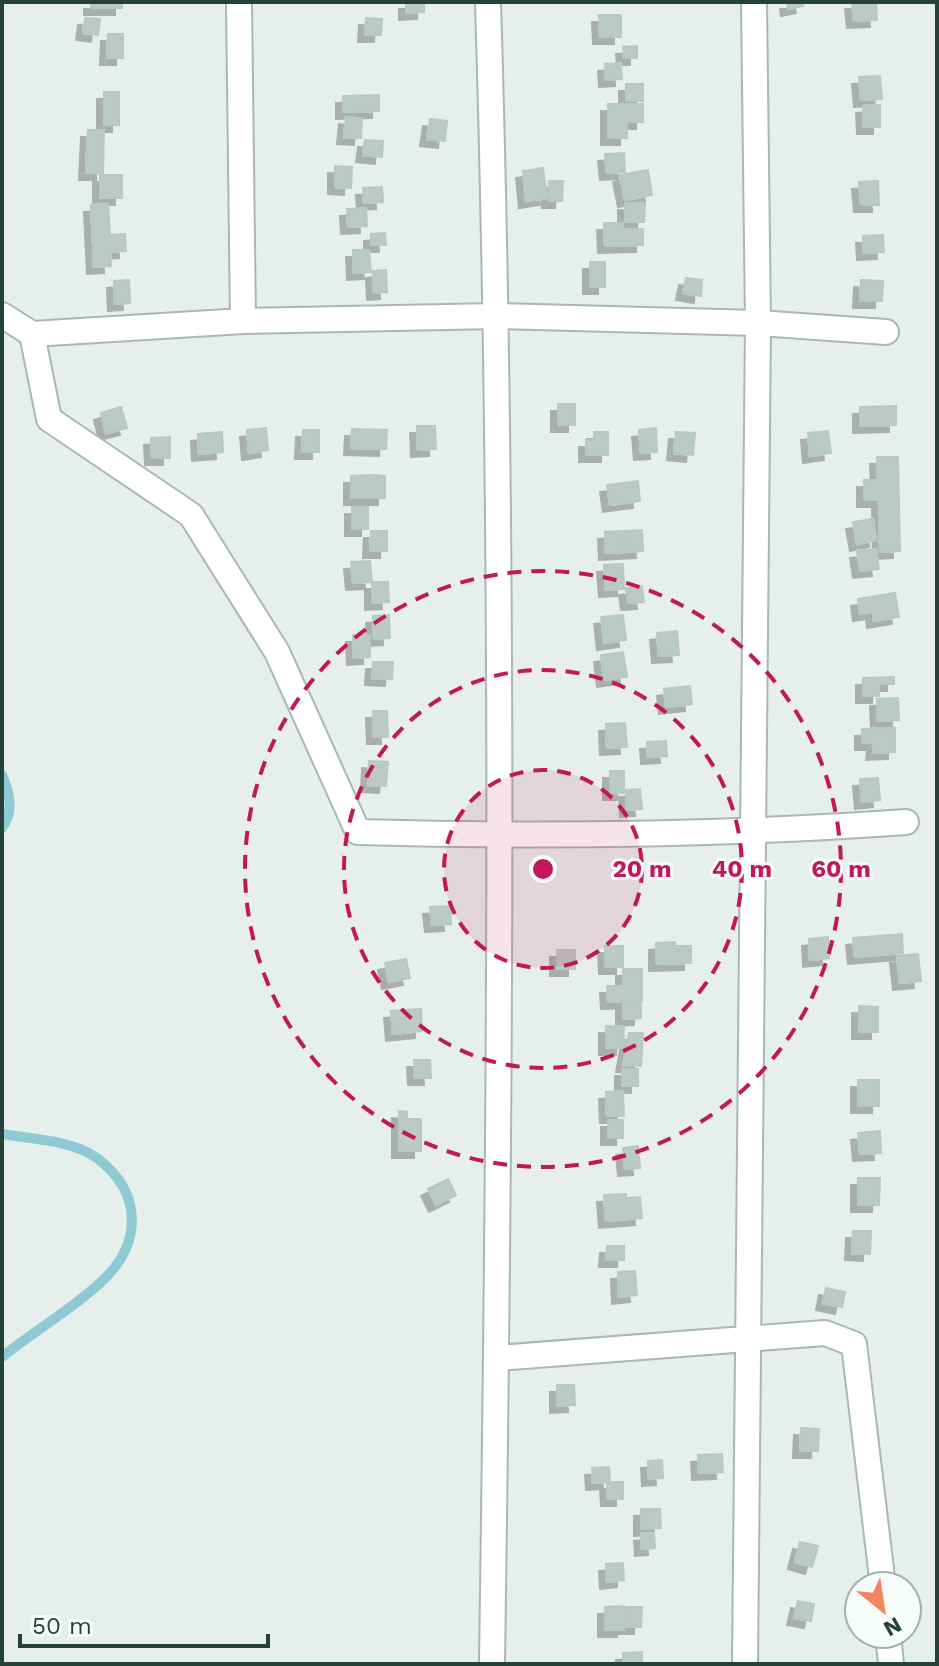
<svg xmlns="http://www.w3.org/2000/svg" width="939" height="1666" viewBox="0 0 939 1666" font-family="'Work Sans',sans-serif">
<style>
.lines{fill:none;stroke-linecap:round;stroke-linejoin:round}
.stream{stroke:#8ec9d4;stroke-width:10}
.building{fill:#bbcac4;stroke:#b8c9c2;stroke-width:2;filter:url(#shadow)}
.minor-casing{stroke:#a8b8b2;stroke-width:28}
.minor{stroke:#fff;stroke-width:24}
.ring{fill:none;stroke:#c2185b;stroke-width:4;stroke-dasharray:14 10}
.centre{fill:#c2185b;stroke:#f7fbf9;stroke-width:4}
.ring-label{font-size:24px;text-anchor:middle;font-weight:bold;fill:#c2185b;stroke:#f7fbf9;stroke-width:6;stroke-linejoin:round;paint-order:stroke}
</style>
<defs>
<filter id="shadow"><feDropShadow dx="-7" dy="7" stdDeviation="0" flood-color="#0004"/></filter>
</defs>
<rect width="100%" height="100%" fill="#e6efeb"/>
<g class="lines">
<g class="stream">
<path d="M2,775C10,793 14,811 2,828"/>
<path d="M2,1134C31,1139 72,1140 97,1158C144,1194 142,1245 100,1283C71,1310 34,1331 2,1357"/>
</g>
</g>
<g class="building">
<rect x="91" y="2" width="31" height="6"/>
<polygon points="406,2 424,2 424,12 406,13"/>
<polygon points="787,2 802,2 803,6 788,9"/>
<polygon points="852,2 876,2 877,20 854,21"/>
<polygon points="599,15 621,15 621,37 600,37"/>
<polygon points="85,18 100,19 98,35 83,33"/>
<polygon points="366,18 382,19 381,35 365,35"/>
<polygon points="108,34 123,34 123,58 107,58"/>
<polygon points="637,46 637,58 624,58 623,47"/>
<polygon points="621,63 622,79 606,80 605,64"/>
<polygon points="880,76 882,99 861,100 859,77"/>
<rect x="626" y="84" width="17" height="17"/>
<rect x="104" y="92" width="15" height="33"/>
<polygon points="379,95 379,111 343,112 343,96"/>
<polygon points="608,104 643,104 643,122 627,122 627,138 608,138"/>
<polygon points="880,105 880,127 864,127 863,106"/>
<polygon points="346,117 362,119 361,138 344,137"/>
<polygon points="430,119 447,121 445,141 427,139"/>
<polygon points="88,130 104,130 103,173 86,173"/>
<polygon points="365,140 383,141 382,157 363,155"/>
<polygon points="624,153 625,172 607,173 605,154"/>
<polygon points="335,166 352,167 351,188 335,187"/>
<polygon points="543,168 547,198 526,201 523,171"/>
<polygon points="648,170 652,195 625,200 620,175"/>
<rect x="100" y="175" width="22" height="23"/>
<polygon points="549,181 563,181 562,201 549,201"/>
<polygon points="878,181 879,205 861,205 859,182"/>
<polygon points="382,187 383,202 364,203 363,188"/>
<polygon points="625,203 645,204 644,222 625,222"/>
<polygon points="108,204 110,235 125,234 126,251 110,252 111,266 94,267 91,205"/>
<polygon points="366,208 367,226 348,227 347,209"/>
<polygon points="604,223 623,223 623,230 643,229 643,245 605,246"/>
<polygon points="385,233 386,245 371,245 371,234"/>
<polygon points="883,235 884,252 864,253 863,236"/>
<polygon points="353,250 369,250 371,272 354,273"/>
<rect x="590" y="262" width="15" height="25"/>
<polygon points="386,270 387,292 374,293 373,271"/>
<polygon points="686,278 702,280 701,296 683,293"/>
<polygon points="129,280 130,303 115,304 114,281"/>
<polygon points="861,280 883,281 882,301 860,301"/>
<rect x="558" y="404" width="17" height="21"/>
<polygon points="896,406 896,425 860,426 860,407"/>
<polygon points="121,407 127,428 106,433 101,413"/>
<polygon points="417,426 435,426 436,449 418,450"/>
<polygon points="266,428 268,450 249,453 247,430"/>
<polygon points="656,428 657,452 641,453 639,430"/>
<polygon points="352,429 387,430 386,449 351,448"/>
<polygon points="303,430 319,430 319,452 302,452"/>
<polygon points="828,431 831,453 810,456 808,433"/>
<polygon points="222,432 223,452 199,454 198,434"/>
<polygon points="594,432 608,432 608,455 586,455 586,440 594,440"/>
<polygon points="676,432 695,433 693,455 674,453"/>
<polygon points="170,437 170,458 152,458 151,438"/>
<polygon points="877,457 898,457 900,551 880,552 879,500 864,500 864,480 878,480"/>
<polygon points="373,475 385,476 385,498 351,498 351,476"/>
<polygon points="638,481 640,501 610,505 607,485"/>
<rect x="352" y="507" width="16" height="22"/>
<polygon points="873,519 876,540 857,544 853,522"/>
<polygon points="642,530 643,551 625,552 624,531"/>
<polygon points="371,531 387,531 387,551 370,551"/>
<polygon points="622,531 624,552 606,553 605,532"/>
<polygon points="876,549 879,569 860,571 857,551"/>
<polygon points="370,561 372,582 353,583 351,562"/>
<polygon points="623,564 624,589 606,590 604,565"/>
<polygon points="372,582 388,582 389,602 372,603"/>
<polygon points="642,586 644,602 628,603 626,588"/>
<polygon points="895,593 899,617 874,621 873,612 860,614 858,599"/>
<polygon points="389,615 390,638 374,639 373,616"/>
<polygon points="623,615 626,640 604,643 601,617"/>
<polygon points="677,631 679,655 659,656 657,633"/>
<polygon points="353,635 370,635 370,657 354,658"/>
<polygon points="623,652 627,677 604,680 601,655"/>
<polygon points="373,662 393,662 392,679 372,678"/>
<polygon points="894,677 894,684 879,684 879,696 863,696 863,678"/>
<polygon points="690,686 692,704 666,707 664,689"/>
<polygon points="898,698 899,720 878,721 877,699"/>
<polygon points="373,711 387,711 388,737 374,737"/>
<polygon points="625,723 627,747 607,748 606,724"/>
<polygon points="895,728 895,752 873,753 874,743 862,743 862,729"/>
<polygon points="666,741 667,756 648,757 647,742"/>
<polygon points="369,761 388,762 386,786 368,785"/>
<rect x="610" y="771" width="14" height="22"/>
<polygon points="878,778 880,800 862,802 860,779"/>
<polygon points="640,789 642,809 627,810 626,790"/>
<polygon points="450,906 451,924 432,925 430,907"/>
<polygon points="902,934 903,953 855,957 853,938"/>
<polygon points="828,937 829,958 810,960 809,939"/>
<polygon points="675,942 675,946 691,946 691,963 656,964 656,943"/>
<polygon points="605,946 623,946 623,967 606,967"/>
<rect x="557" y="950" width="18" height="19"/>
<polygon points="918,954 921,981 900,983 897,956"/>
<polygon points="406,959 410,978 389,982 385,963"/>
<polygon points="623,969 642,969 642,1001 608,1002 607,986 623,986"/>
<polygon points="623,1003 641,1003 641,1018 623,1019"/>
<polygon points="859,1006 878,1007 878,1032 859,1032"/>
<polygon points="421,1009 422,1031 393,1034 391,1011"/>
<polygon points="606,1026 624,1027 623,1048 606,1048"/>
<polygon points="629,1033 643,1033 641,1066 623,1065"/>
<polygon points="414,1060 430,1060 431,1078 415,1078"/>
<rect x="622" y="1069" width="16" height="17"/>
<rect x="858" y="1080" width="21" height="26"/>
<polygon points="623,1091 624,1116 607,1116 606,1092"/>
<polygon points="399,1111 407,1112 407,1119 421,1119 421,1151 399,1151"/>
<rect x="608" y="1120" width="15" height="18"/>
<polygon points="880,1131 881,1153 860,1154 858,1133"/>
<polygon points="638,1146 640,1168 625,1169 623,1148"/>
<polygon points="858,1178 880,1178 879,1205 858,1205"/>
<polygon points="448,1179 456,1195 436,1205 428,1189"/>
<polygon points="626,1194 626,1198 640,1197 642,1218 606,1221 604,1195"/>
<polygon points="853,1231 871,1231 870,1254 852,1253"/>
<polygon points="607,1246 624,1246 624,1260 606,1260"/>
<polygon points="635,1271 637,1295 619,1297 618,1272"/>
<polygon points="826,1288 845,1292 842,1307 823,1303"/>
<polygon points="557,1385 574,1385 575,1405 557,1406"/>
<polygon points="801,1428 819,1429 818,1451 800,1451"/>
<polygon points="722,1454 723,1472 699,1473 698,1455"/>
<polygon points="662,1460 663,1478 649,1479 648,1461"/>
<polygon points="609,1467 610,1482 593,1483 592,1468"/>
<polygon points="607,1482 623,1482 623,1499 608,1499"/>
<polygon points="641,1509 660,1509 661,1528 641,1529"/>
<polygon points="654,1533 655,1548 642,1549 641,1534"/>
<polygon points="800,1542 818,1546 812,1567 795,1562"/>
<polygon points="623,1563 624,1580 607,1582 606,1564"/>
<polygon points="798,1601 814,1604 811,1621 794,1618"/>
<polygon points="624,1606 624,1630 605,1630 605,1607"/>
<polygon points="625,1607 642,1607 641,1627 625,1627"/>
<polygon points="642,1652 642,1664 608,1664 623,1663 623,1653"/>
</g>
<g class="lines">
<g class="minor-casing">
<g id="minor">
<polyline points="239,2 243,321"/>
<path d="M488,2C505,556 500,1110 492,1664"/>
<polyline points="2,315 32,334 243,321 498,316 758,323 886,332"/>
<path d="M32,334L49,419L191,515L277,652L358,832C542,837 723,835 906,822"/>
<polyline points="497,1358 825,1333 854,1344 883,1586"/>
<polyline points="888,1634 891,1664"/>
<polyline points="745,1664 758,323 754,2"/>
</g>
</g>
<use href="#minor" class="minor"/>
</g>
<circle cx="543" cy="869" r="99" fill="#c2185b" fill-opacity=".12"/>
<g class="ring">
<circle cx="543" cy="869" r="99"/>
<circle cx="543" cy="869" r="199"/>
<circle cx="543" cy="869" r="298"/>
</g>
<circle cx="543" cy="869" r="12" class="centre"/>
<g class="ring-label">
<text x="642" y="877">20 m</text>
<text x="742" y="877">40 m</text>
<text x="841" y="877">60 m</text>
</g>
<rect width="939" height="1666" fill="none" stroke="#24423a" stroke-width="8"/>
<g transform="translate(883 1610) rotate(150)"><circle r="38" fill="#f7fbf9" stroke="#a3b1ad" stroke-width="2"/>
<path d="M0-6L14 30L0 20L-14 30Z" fill="#f4845f"/>
<text y="-12" font-size="22" font-weight="bold" text-anchor="middle" fill="#24423a">N</text>
</g>
<path d="M20 1634v12h248v-12" fill="none" stroke="#24423a" stroke-width="4"/>
<text x="32" y="1634" font-size="24" fill="#24423a" stroke="#f7fbf9" stroke-width="6" paint-order="stroke">50 m</text>
</svg>
